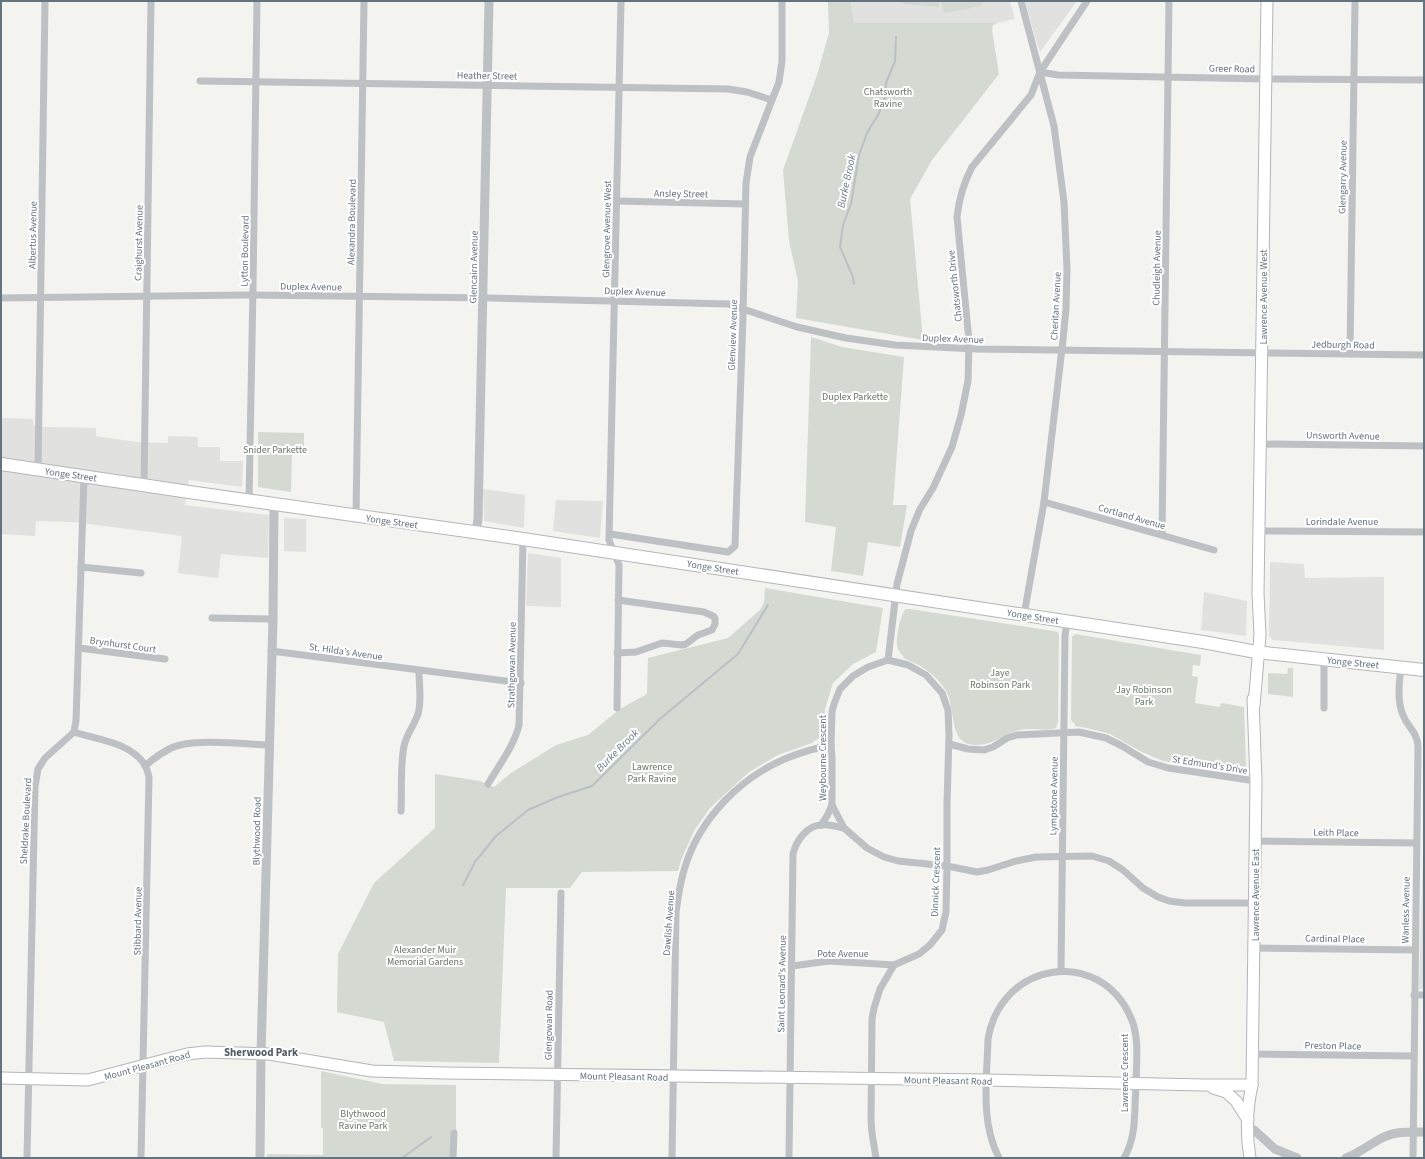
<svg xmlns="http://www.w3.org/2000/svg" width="1425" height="1159" viewBox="0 0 1425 1159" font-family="'Source Sans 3',sans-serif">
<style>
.built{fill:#e1e2e0}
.green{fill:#d4dad1}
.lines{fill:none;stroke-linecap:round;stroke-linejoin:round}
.stream{stroke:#b7c1c6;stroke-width:2}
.secondary-casing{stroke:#b2b6ba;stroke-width:13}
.primary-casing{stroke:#b3b6b9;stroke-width:14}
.minor{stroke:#bdc1c4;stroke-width:7}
.tertiary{stroke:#bdc1c4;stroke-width:9}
.secondary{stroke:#fff;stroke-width:11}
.primary{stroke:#fff;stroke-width:12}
.labels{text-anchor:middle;stroke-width:4;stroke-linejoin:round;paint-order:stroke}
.street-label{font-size:10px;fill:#65737e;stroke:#fff}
.park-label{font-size:10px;fill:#677663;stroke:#fff}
.water-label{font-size:11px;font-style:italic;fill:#657a83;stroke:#fff}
.neighbourhood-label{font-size:11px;font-weight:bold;fill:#525c64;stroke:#fff}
</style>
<rect width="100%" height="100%" fill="#f3f3f0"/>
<g class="built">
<polygon points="851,1 1010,1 1015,19 997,23 854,23"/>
<polygon points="1025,1 1077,1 1040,52 1036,41"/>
<polygon points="1,418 33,419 34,426 46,427 96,428 96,436 137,442 168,443 168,436 198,437 198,447 220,447 220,461 243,461 242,487 189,480 185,505 269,515 268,558 221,554 218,578 178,573 182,536 73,522 36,521 35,536 1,534"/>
<polygon points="483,489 525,495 524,528 484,521"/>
<polygon points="556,500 603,501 600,538 553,531"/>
<polygon points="284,518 306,519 306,552 284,551"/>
<polygon points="528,553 561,558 561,607 526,606"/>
<polygon points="1270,562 1304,564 1305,578 1384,577 1384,650 1273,640 1269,636"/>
<polygon points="1204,592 1247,601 1246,636 1201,630"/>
<polygon points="1424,820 1424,989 1419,989"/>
</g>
<g class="green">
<polygon points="828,1 851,1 854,23 997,23 993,25 992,30 999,74 932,160 910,199 923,340 796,318 798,281 789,241 783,170 817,75 829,33"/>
<polygon points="903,1 939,1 939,7 903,4"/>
<polygon points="941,1 982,1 982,6 944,13"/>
<polygon points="811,337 842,347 904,357 893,505 907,505 900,547 868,542 863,576 831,571 836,527 805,522"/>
<polygon points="258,432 304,433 304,449 292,449 291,492 258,487"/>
<polygon points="765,588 883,608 876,652 853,664 833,683 825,709 824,732 819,738 812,743 778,755 749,772 710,808 694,831 681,860 678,871 582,872 570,888 506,888 499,1063 394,1061 384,1022 337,1012 338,954 374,883 435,828 435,774 480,781 494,787 511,773 556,745 588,735 620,709 647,694 648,658 728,638 760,610 764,603"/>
<path d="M906,609H910L1054,631L1058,632L1059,636L1058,722L1056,728C1045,732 1032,727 1020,730C1005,733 993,745 977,745C947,746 957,710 946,691C936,674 921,665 903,658L904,657C901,654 898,651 897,646C896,638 900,614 906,609Z"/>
<polygon points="1075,634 1201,655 1200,666 1193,665 1192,676 1198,677 1195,703 1219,707 1222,703 1244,707 1246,767 1241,774 1163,761 1142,752 1110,734 1087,728 1075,726 1075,724 1071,720 1072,637"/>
<polygon points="1288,668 1293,668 1293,697 1268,694 1268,673 1287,674"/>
<polygon points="321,1071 382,1084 456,1085 456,1138 450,1140 450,1158 267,1158 267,1154 323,1155 323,1128 321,1128"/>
</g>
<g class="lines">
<g class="stream">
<polyline points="854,284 853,277 840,247 843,225 851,204 859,155 867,133 878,115 885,98 886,83 895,61 896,37"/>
<polyline points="463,885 475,862 496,836 528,810 558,797 592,786 661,718 738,654 768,605"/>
<polyline points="402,1158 431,1137"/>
</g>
<g class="secondary-casing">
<g id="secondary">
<polyline points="1254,706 1260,635 1258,593 1267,1"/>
<polyline points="1,1078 88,1080 187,1054 205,1052 269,1054 372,1071 444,1073 987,1080 1203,1085 1252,1085"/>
<polyline points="1213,1088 1226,1092 1236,1101 1248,1120"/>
<path d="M1250,1158C1246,1135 1247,1108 1252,1085L1256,781L1253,699"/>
</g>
</g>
<g class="primary-casing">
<polyline id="primary" points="1,464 196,493 523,539 1203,642 1256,652 1424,670"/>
</g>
<g class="minor">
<polyline points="1021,1 1054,126 1064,202 1067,269 1066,309 1063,340 1044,502 1024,615"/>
<polyline points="1040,72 1058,75 1266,79 1424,80"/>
<polyline points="200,81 728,89 747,92 772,100"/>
<polyline points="617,201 745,204"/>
<polyline points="1,298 246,295 490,298 728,304 797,327 846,338 895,345 976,349 1424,355"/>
<polyline points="1350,354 1355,1"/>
<polyline points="1261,444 1424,446"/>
<polyline points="38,470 45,1"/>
<polyline points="144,485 151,1"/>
<polyline points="249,501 253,287 257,1"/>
<polyline points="1044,502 1214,550"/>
<polyline points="356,516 364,1"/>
<polyline points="1259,531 1424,532"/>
<polyline points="610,534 728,552 735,546 743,317 746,183 750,157 779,82 782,61 782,1"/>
<polyline points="1162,535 1169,1"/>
<polyline points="81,567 141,573"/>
<polyline points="212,618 273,619"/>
<polyline points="79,648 165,659"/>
<polyline points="271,651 521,683"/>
<polyline points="617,653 636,652 662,643 682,645 686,644 698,635 712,630 715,624 715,618 713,616 704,612 618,600"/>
<path d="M888,660L897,584L911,531L920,509L933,488L952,447L961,415L968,381L969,341L957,217C959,198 963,184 972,167L1031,95L1040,72L1087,1"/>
<path d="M1401,668C1399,683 1397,701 1403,715C1408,728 1418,732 1418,748L1413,1158"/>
<polyline points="617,708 619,565 609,540 621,1"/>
<polyline points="1324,708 1324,659"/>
<path d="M74,732C98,740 130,742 145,765C147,769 148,773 149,777L141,1158"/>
<polyline points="949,744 968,749 984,750 993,747 1007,738 1017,735 1079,732 1106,738 1122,746 1148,762 1168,768 1256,781"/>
<path d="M145,766C153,759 161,753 171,748C193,738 243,744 269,745"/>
<path d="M488,784C499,765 514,746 519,725L523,539"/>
<path d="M401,811C402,789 400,767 404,746C407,733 414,726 418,714C422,701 419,685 419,671"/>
<polyline points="821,825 827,816 832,805"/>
<polyline points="1255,841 1416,843"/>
<polyline points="1254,948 1415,950"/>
<polyline points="792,966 829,961 894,965"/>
<polyline points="1061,971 1065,636 1067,622"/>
<polyline points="1414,995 1424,995"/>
<polyline points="1252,1054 1413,1056"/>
<polyline points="27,1158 35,787 38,769 45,758 74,732 76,721 84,477"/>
<polyline points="453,1158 454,1133"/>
<polyline points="556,1158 561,893"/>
<path d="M672,1158L676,912C678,897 680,882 685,867C700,818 741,777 787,758C802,752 816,748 831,745"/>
<path d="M789,1158L793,854C796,841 807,825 822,825C829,824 837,827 844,828"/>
<polyline points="876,1158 872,1133 871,1120 872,1019 874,1008 880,989 894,965 919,954 930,945 942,930 946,912 947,866 947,804 949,735 948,710 942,693 926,675 908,665 888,660 868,667 853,676 840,689 834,704 832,712 831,745 832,757 832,805 844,828 867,848 884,857 898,861 947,866 977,872 988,870 1016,861 1036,857 1092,856 1109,861 1123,870 1143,888 1158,897 1169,901 1185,903 1255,903"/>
<path d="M999,1158C980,1122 987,1078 988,1039C1001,961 1100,946 1131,1018C1140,1038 1136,1065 1136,1087C1134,1112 1137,1136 1124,1158"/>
</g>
<g class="tertiary">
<polyline points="476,533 478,519 489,1"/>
<polyline points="1254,1130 1275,1149 1297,1158"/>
<polyline points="260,1158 261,1054 273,619 274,504"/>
<path d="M1346,1158C1360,1153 1371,1143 1384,1137C1396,1131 1411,1132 1424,1132"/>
</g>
<use href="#secondary" class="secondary"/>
<use href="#primary" class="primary"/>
</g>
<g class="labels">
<g class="street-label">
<text transform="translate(1232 68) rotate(1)" y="4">Greer Road</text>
<text transform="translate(487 75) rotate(1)" y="4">Heather Street</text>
<text transform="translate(1342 177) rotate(-89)" y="4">Glengarry Avenue</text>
<text transform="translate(681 193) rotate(1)" y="4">Ansley Street</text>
<text transform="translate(351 222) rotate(-89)" y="4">Alexandra Boulevard</text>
<text transform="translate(606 229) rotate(-89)" y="4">Glengrove Avenue West</text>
<text transform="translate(32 235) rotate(-89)" y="4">Albertus Avenue</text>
<text transform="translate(138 243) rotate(-89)" y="4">Craighurst Avenue</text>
<text transform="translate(244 251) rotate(-89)" y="4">Lytton Boulevard</text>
<text transform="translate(473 267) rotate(-89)" y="4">Glencairn Avenue</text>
<text transform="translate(1156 268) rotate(-89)" y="4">Chudleigh Avenue</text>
<text transform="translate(311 286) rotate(1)" y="4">Duplex Avenue</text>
<text transform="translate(954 286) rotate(-96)" y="4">Chatsworth Drive</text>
<text transform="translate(635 291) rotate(2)" y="4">Duplex Avenue</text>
<text transform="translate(1263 297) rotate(-90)" y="4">Lawrence Avenue West</text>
<text transform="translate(1055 306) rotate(-87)" y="4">Cheritan Avenue</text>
<text transform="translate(732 335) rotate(-88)" y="4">Glenview Avenue</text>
<text transform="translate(953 338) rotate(2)" y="4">Duplex Avenue</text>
<text transform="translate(1343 344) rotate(1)" y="4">Jedburgh Road</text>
<text transform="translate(1343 435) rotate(1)" y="4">Unsworth Avenue</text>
<text transform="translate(71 474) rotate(8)" y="4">Yonge Street</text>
<text transform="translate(1132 516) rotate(16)" y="4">Cortland Avenue</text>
<text transform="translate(392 521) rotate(8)" y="4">Yonge Street</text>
<text x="1342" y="525">Lorindale Avenue</text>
<text transform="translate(713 567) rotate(9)" y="4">Yonge Street</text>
<text transform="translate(1033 616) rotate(9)" y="4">Yonge Street</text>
<text transform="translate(123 644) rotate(8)" y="4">Brynhurst Court</text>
<text transform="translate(346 651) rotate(8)" y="4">St. Hilda’s Avenue</text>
<text transform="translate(1353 662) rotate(6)" y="4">Yonge Street</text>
<text transform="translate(511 665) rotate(-89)" y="4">Strathgowan Avenue</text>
<text transform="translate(822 758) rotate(-90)" y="4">Weybourne Crescent</text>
<text transform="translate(1210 764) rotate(9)" y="4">St Edmund's Drive</text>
<text transform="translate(1053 796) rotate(-89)" y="4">Lympstone Avenue</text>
<text transform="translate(25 821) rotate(-87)" y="4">Sheldrake Boulevard</text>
<text transform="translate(256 831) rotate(-89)" y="4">Blythwood Road</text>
<text transform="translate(1336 832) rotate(1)" y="4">Leith Place</text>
<text transform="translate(935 882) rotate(-88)" y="4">Dinnick Crescent</text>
<text transform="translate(1255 895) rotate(-90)" y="4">Lawrence Avenue East</text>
<text transform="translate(1405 910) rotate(-89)" y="4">Wanless Avenue</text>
<text transform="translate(137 921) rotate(-89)" y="4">Stibbard Avenue</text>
<text transform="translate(668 923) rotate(-86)" y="4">Dawlish Avenue</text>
<text transform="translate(1335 938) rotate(1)" y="4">Cardinal Place</text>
<text x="843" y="957">Pote Avenue</text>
<text transform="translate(781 984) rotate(-89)" y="4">Saint Leonard's Avenue</text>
<text transform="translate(548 1025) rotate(-89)" y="4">Glengowan Road</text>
<text transform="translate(1333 1045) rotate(1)" y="4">Preston Place</text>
<text transform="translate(147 1065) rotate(-15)" y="4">Mount Pleasant Road</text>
<text transform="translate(1124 1073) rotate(-90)" y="4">Lawrence Crescent</text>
<text transform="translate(624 1076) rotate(1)" y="4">Mount Pleasant Road</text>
<text transform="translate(948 1080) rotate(1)" y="4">Mount Pleasant Road</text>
</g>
<g class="park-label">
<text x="888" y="95">Chatsworth<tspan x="888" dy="12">Ravine</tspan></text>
<text x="855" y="400">Duplex Parkette</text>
<text x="275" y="453">Snider Parkette</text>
<text x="1000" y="676">Jaye<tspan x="1000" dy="12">Robinson Park</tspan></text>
<text x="1144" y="693">Jay Robinson<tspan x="1144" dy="12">Park</tspan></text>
<text x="652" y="770">Lawrence<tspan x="652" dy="12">Park Ravine</tspan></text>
<text x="425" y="953">Alexander Muir<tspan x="425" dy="12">Memorial Gardens</tspan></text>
<text x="363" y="1117">Blythwood<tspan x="363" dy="12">Ravine Park</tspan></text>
</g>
<g class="water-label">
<text transform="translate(846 181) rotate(-78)" y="4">Burke Brook</text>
<text transform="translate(617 750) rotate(-45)" y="4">Burke Brook</text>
</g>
<g class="neighbourhood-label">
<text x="261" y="1056">Sherwood Park</text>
</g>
</g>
<rect width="1425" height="1159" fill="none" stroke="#65737e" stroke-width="4"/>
</svg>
